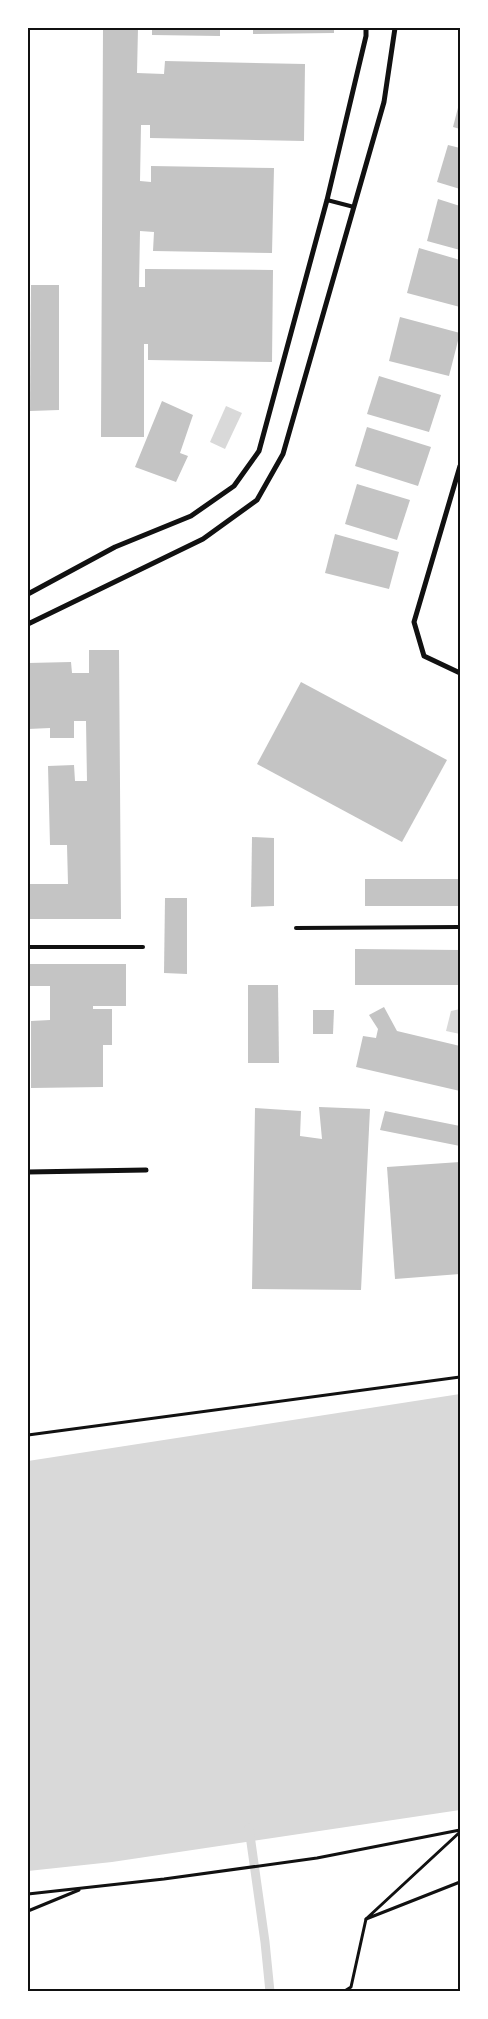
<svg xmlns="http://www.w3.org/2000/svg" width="488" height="2019" viewBox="0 0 488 2019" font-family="Merriweather,serif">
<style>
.water{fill:#d9d9d9}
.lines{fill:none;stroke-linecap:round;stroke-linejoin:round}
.stream{stroke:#d9d9d9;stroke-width:9}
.building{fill:#c4c4c4}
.path{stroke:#111;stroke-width:3}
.service{stroke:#111;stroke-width:4}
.minor{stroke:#111;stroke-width:5}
.neatline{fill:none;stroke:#111;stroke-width:2}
</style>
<rect width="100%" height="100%" fill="#fff"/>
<g class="water">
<polygon points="226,406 242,413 225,449 210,442"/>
<polygon points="460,1009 460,1034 446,1031 451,1011"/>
<polygon points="460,1394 460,1810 112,1862 28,1871 28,1461"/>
</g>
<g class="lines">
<polyline class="stream" points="249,1828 265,1942 270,1992"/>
</g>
<g class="building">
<polygon points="103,28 138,28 137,73 164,74 165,61 305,64 304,141 150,138 150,125 141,125 140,181 151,182 151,166 274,168 272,253 153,251 154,232 140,231 139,287 145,287 145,269 273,270 272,362 148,360 148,344 144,344 144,437 101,437"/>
<polygon points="152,28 220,28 220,36 152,35"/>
<polygon points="253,28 334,28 334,33 253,34"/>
<polygon points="460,100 460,129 453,127"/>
<polygon points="448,145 460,148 460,189 437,182"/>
<polygon points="438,199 460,206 460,250 427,241"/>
<polygon points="419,248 460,260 460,307 407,293"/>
<polygon points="31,285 59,285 59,410 30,411"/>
<polygon points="400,317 460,333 449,376 389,361"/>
<polygon points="379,376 441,395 429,432 367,414"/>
<polygon points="162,401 193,415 180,453 188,456 176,482 135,467"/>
<polygon points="367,427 431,447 418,486 355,466"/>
<polygon points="357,484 410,500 397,540 345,524"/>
<polygon points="335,534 399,552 389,589 325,573"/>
<polygon points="89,650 119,650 121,919 28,919 28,884 68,884 67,845 50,845 48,766 74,765 75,781 87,781 86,721 74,721 74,738 50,738 50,728 28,729 28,663 71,662 72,673 89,673"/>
<polygon points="301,682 447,760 402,842 257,764"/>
<polygon points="252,837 274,838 274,906 251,907"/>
<rect x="365" y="879" width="95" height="27"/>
<polygon points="165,898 187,898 187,974 164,973"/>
<polygon points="355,949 460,950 460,985 355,985"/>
<polygon points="28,964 126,964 126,1006 93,1006 93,1009 112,1009 112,1045 103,1045 103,1087 31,1088 31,1021 50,1020 50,986 28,986"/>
<polygon points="248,985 278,985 279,1063 248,1063"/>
<polygon points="384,1007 397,1031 460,1046 460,1091 356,1067 363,1036 376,1038 378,1029 369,1015"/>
<polygon points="313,1010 334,1010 333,1034 313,1034"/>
<polygon points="319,1107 370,1109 361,1290 252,1289 255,1108 301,1111 300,1136 322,1139"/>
<polygon points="385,1111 460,1126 460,1146 380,1130"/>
<polygon points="460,1162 460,1274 395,1279 387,1167"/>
</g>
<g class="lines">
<g class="path">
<polyline points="28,1435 460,1377"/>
<polyline points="460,1832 366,1919 460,1882"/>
<polyline points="28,1894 164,1879 317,1858 460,1830"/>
<polyline points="28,1911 79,1890"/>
<polyline points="343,1992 351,1987 366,1919"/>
</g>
<g class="service">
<polyline points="327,200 354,207"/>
<polyline points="296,928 460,927"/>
<polyline points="28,947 143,947"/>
</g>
<g class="minor">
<polyline points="460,466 414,622 424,656 460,673"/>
<polyline points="28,594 115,547 191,516 234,486 259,451 327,200 366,36 366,28"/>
<polyline points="28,624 203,539 257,500 283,454 384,102 395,28"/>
<polyline points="28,1172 146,1170"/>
</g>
</g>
<rect width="488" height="2019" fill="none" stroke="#ffffff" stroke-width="58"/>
<rect x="29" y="29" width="430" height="1961" class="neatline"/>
</svg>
